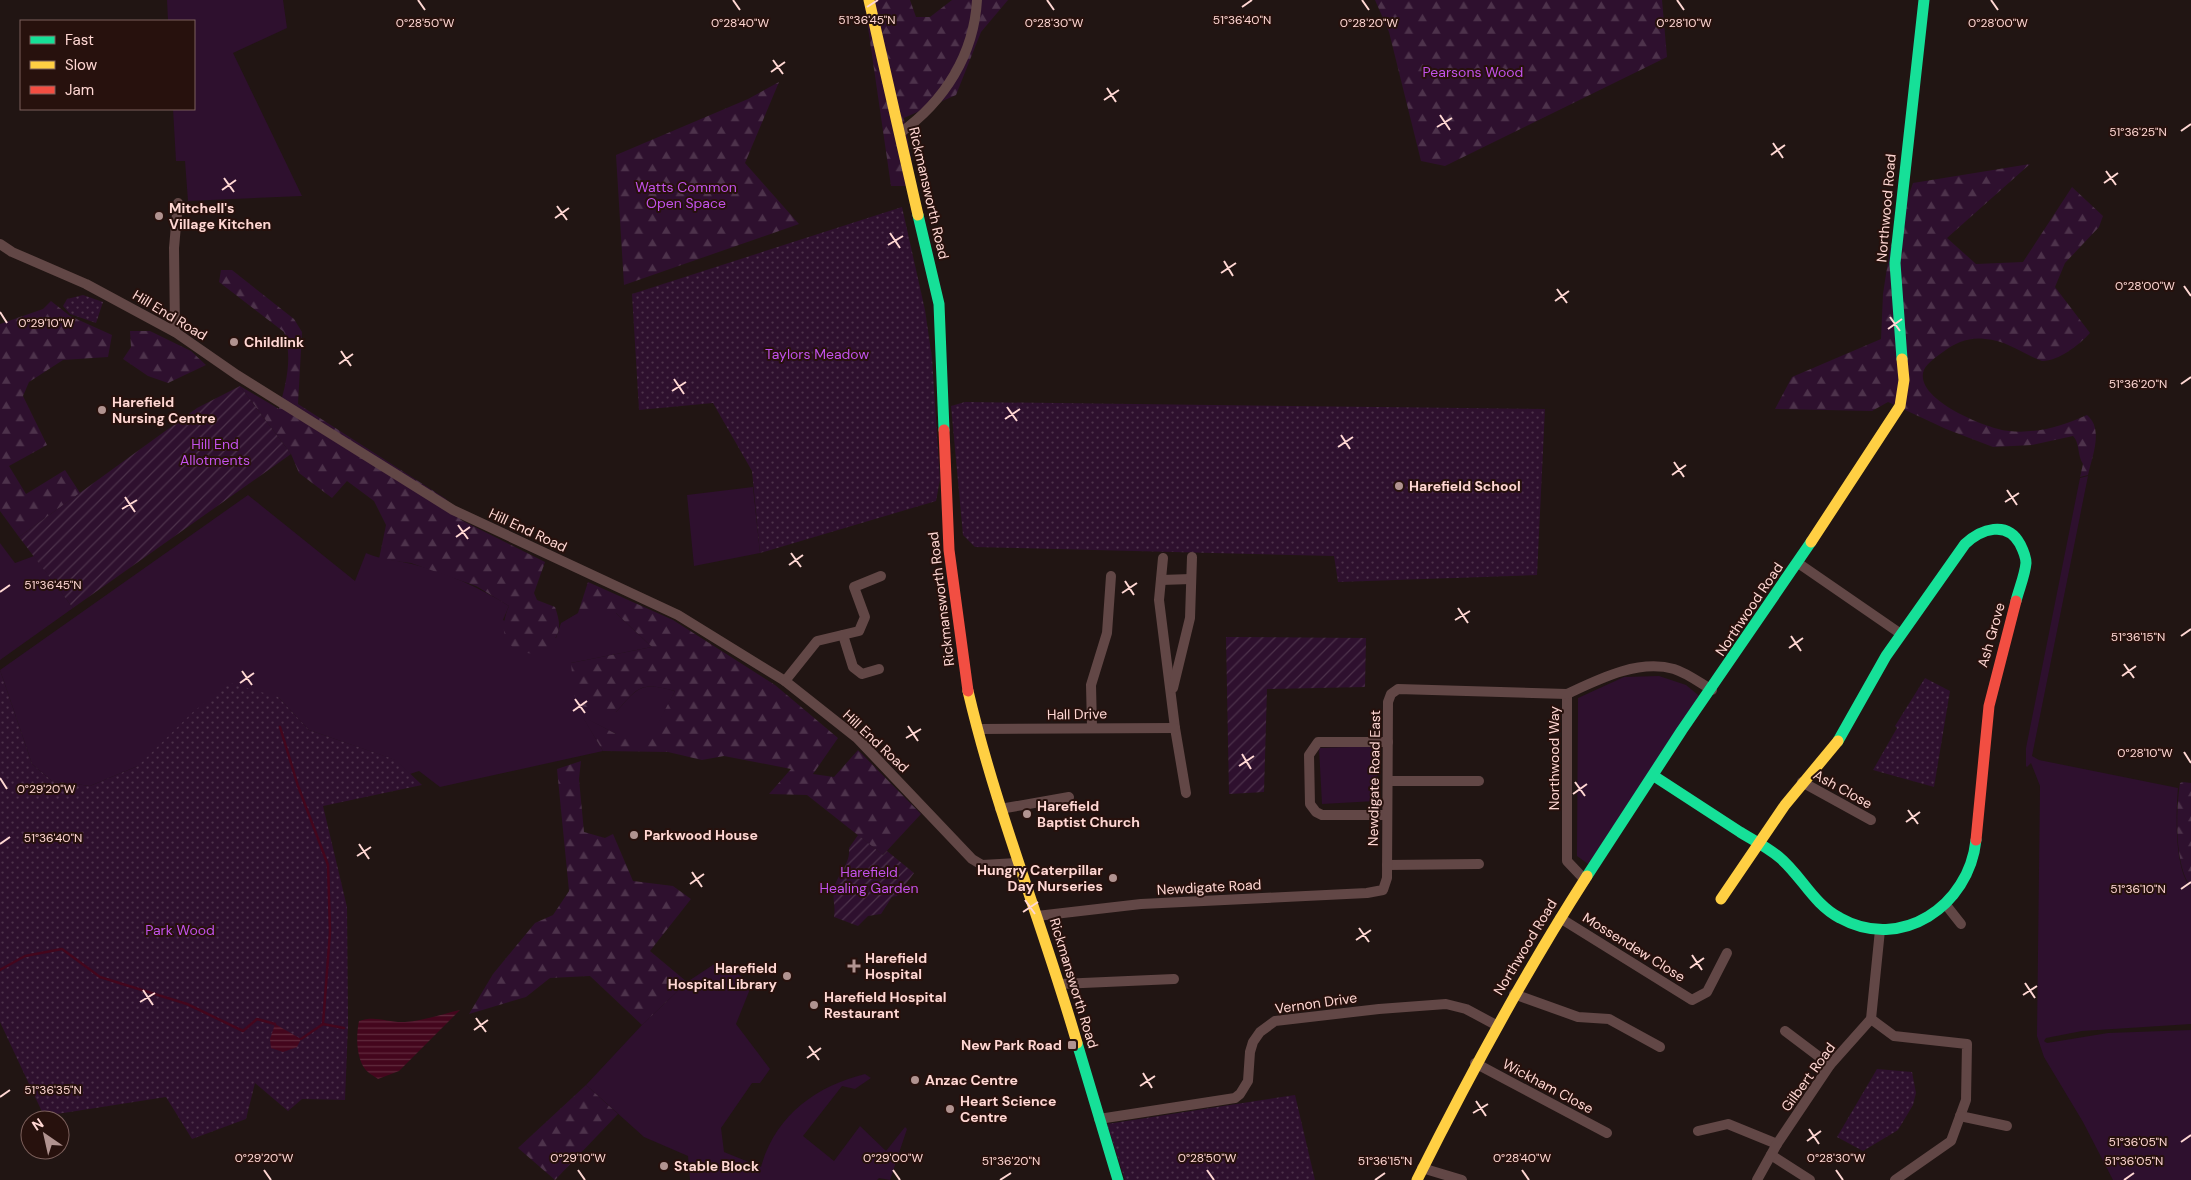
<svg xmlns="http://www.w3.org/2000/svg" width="2191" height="1180" viewBox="0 0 2191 1180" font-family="'DM Sans',sans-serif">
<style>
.grass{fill:#2e102e}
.forest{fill:url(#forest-firs)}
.park{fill:url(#park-dots)}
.garden{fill:url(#garden-furrows)}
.water{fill:url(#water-rules)}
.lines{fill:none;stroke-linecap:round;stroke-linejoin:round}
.stream{stroke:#44061d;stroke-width:2.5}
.street{stroke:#624746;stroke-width:10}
.fast{stroke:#16e098;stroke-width:11}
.slow{stroke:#ffcf43;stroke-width:11}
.jam{stroke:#f24e42;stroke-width:11}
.ticks{fill:none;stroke:#ffd7d3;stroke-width:2}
.poi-dot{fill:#b19390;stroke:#27110d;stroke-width:2}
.labels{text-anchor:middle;stroke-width:4;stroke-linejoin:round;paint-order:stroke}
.park-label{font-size:14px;fill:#c352eb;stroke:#27110d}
.street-label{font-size:14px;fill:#ffd7d3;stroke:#27110d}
.poi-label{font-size:14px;font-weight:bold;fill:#ffd7d3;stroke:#27110d;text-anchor:start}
.ticks-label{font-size:12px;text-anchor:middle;fill:#ffd7d3;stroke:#27110d;stroke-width:4;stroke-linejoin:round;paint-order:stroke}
</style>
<defs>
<pattern id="forest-firs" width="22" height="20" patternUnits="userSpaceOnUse" patternTransform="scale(1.25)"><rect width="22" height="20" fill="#2e102e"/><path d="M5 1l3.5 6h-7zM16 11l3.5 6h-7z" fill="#4d324b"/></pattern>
<pattern id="park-dots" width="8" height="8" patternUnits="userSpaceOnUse" patternTransform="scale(1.25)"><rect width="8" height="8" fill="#2e102e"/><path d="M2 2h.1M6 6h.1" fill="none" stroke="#4d324b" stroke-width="1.8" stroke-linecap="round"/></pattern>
<pattern id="garden-furrows" width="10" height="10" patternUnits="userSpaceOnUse" patternTransform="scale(1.25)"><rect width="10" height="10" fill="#2e102e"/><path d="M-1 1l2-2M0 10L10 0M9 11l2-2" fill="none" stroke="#4d324b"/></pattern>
<pattern id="water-rules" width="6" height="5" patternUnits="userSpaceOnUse" patternTransform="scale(1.25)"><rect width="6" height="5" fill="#44061d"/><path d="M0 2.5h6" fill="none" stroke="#602a3d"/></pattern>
</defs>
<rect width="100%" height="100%" fill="#211513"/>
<g class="grass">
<polygon points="167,0 283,0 287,28 233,53 302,196 188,201 185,161 176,161 173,109 194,109 194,21 168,21"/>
<path d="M2088,476L2032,756L2039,760L2178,788C2176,814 2174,868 2191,888V1024L2082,1031L2046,1038L2044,1041L2047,1043L2108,1033L2191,1030V1180H2113L2083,1122L2044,1057L2037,1036L2040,786L2031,763L2027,767L2026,766V748L2080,478Z"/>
<polygon points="753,487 760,553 694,566 687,495"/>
<path d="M248,495L355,581L366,553C381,560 396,560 412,564C447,573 479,587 509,606L503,620L556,638L561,623L578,613H616L652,647L571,663L616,712C638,687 641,681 675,691L653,734H616L583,717L603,751L440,787L419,771L410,774L395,760L309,730L278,697L138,766L90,786L52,781L32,764L0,670Z"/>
<polygon points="0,543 15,563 34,556 73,608 0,660"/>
<polygon points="1659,676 1686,685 1703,699 1591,866 1577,856 1578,698 1624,677"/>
<polygon points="1379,746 1376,801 1322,804 1319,748"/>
<path d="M719,961L752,984L736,1024L770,1069L760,1083H752L721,1128L724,1152L761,1167C775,1116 816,1086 865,1074L871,1078L855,1089L842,1086L803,1136L834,1161L860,1126L886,1151L905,1127L907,1129L890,1180L879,1178L877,1180H690L688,1156L644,1137L586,1085L642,1025L687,982Z"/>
</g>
<g class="forest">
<polygon points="864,0 910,0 916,17 930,17 952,0 1008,0 981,32 956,95 904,118 916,186 891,186"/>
<polygon points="1375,0 1662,0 1667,57 1445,166 1421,161 1389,32"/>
<polygon points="779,82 745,163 799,224 624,285 616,155 748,99"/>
<path d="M2030,164L1947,238L1976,264L2023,262L2072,187L2103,216L2099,227L2065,263L2055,287L2090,333C2079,345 2059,361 2042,361C2023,354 2006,340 1985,339C1970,337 1956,342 1943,352C1936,357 1924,365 1923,373C1918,401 1988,429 2009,431C2036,434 2063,426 2087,415C2104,429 2092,457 2088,475L2080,477L2083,464C2077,455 2080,443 2073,436L2032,445L1993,447L1946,429L1888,402L1872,411L1775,409L1792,377L1881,339L1883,294L1890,248L1913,183Z"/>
<path d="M221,270H232L294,319L302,332L298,404L446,499L461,520L545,562L534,593L537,600L555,607C563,630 559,634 545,653C510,657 495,638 509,606L476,586L411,563L379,559L386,525L374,501L347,481L332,498L299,473L291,454L240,386L279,409C286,383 293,358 284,332L219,282Z"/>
<polygon points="51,301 70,316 112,335 108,357 63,360 29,382 23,396 47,445 9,466 26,494 65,470 80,493 19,537 0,511 0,324 43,309"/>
<polygon points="130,331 150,331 191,351 206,365 168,383 148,376 123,359 131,347"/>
<path d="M588,582L673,620L775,685L838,738L813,774L834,777L858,750L921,814L883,855L807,795L769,794L791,769L724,756L702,760L668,752L603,751L582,716L616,734H652L675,691C640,681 638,687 616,712L575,705L571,663L652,647L616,613H578Z"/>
<polygon points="581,761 579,779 584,832 605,838 613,834 633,881 673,886 691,899 650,951 687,982 642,1025 590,976 550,978 526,997 469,1014 493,974 535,923 553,915 569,891 557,769"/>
<path d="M2183,782L2191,783V887C2174,867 2176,808 2180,783Z"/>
<polygon points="586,1085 618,1114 555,1180 518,1148"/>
</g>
<g class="park">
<polygon points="902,207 925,310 932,358 940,480 936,501 760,553 752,471 713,403 639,410 632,294"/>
<polygon points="83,295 103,302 96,323 70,314 63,306 67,299"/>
<polygon points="965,402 1545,409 1537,575 1338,582 1334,556 975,547 963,535 951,406"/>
<polygon points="0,670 32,764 52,781 90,786 138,766 193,712 230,683 278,697 309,730 396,760 422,785 323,806 347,907 348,1025 345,1100 302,1099 288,1111 255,1083 246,1119 192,1139 166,1097 44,1116 0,1022"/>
<polygon points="1925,678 1950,691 1934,787 1873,770 1897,728 1895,726"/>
<polygon points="1877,1069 1912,1072 1916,1093 1913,1105 1898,1130 1863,1151 1837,1137"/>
<polygon points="1295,1095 1315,1180 1125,1180 1107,1124"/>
</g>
<g class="garden">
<polygon points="240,386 291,454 73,608 19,537 197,408"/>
<polygon points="1226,637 1366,638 1365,687 1267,689 1264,792 1229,794"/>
<path d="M858,835L883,855L887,851L914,873L897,896L892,897L881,914L868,916L858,926L834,917C836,907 832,898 834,889C837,874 851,864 849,848Z"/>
</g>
<g class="water">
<path d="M460,1010L399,1071L378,1079C374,1076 368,1073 365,1069C356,1057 356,1035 359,1021C376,1015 388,1023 405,1022C423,1021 442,1014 460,1010Z"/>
<polygon points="275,1024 301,1039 297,1047 283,1052 271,1048 270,1039"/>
</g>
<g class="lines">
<g class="stream">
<polyline points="280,727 298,786 328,865 330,932 323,1024"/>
<polyline points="0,970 25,956 62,949 100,977 187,1004 243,1031 257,1019 275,1024"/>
<polyline points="301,1039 323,1024 344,1028"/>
</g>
<g class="street">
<path d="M900,133C945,101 974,54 977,0"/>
<polyline points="0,244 12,252 86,284 175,332 237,375 453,510 678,615 785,681 857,738 972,859 982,865 1017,863"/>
<polyline points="175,332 174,248 178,203"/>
<polyline points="1163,558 1159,600 1175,728 1186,793"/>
<polyline points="1798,563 1901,634"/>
<polyline points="1161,580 1191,579"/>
<polyline points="843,635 853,667 862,674 879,669"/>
<polyline points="785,681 817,641 859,631 865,617 854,587 881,576"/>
<polyline points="1173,688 1190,618 1192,557"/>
<polyline points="1092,727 1091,685 1107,633 1111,576"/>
<polyline points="980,729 1175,728"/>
<polyline points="1388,781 1479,781"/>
<polyline points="1802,782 1871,820"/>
<polyline points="1000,809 1069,797"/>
<polyline points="1387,815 1322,815 1316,812 1310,804 1309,755 1318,742 1388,742"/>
<polyline points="1387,865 1479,864"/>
<path d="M1585,880L1567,861V694C1599,679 1638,659 1674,669C1687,673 1700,683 1712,690"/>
<polyline points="1946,905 1961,924"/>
<polyline points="1037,916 1141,904 1367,893 1383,890 1387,878 1388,702 1391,694 1398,689 1567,694"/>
<polyline points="1560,918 1692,1000 1707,992 1727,953"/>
<polyline points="1060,984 1174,979"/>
<polyline points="1514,994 1578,1017 1609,1019 1660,1047"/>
<polyline points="1871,1019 1894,1036 1967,1044 1966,1100 1951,1141 1895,1180"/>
<polyline points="1785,1031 1830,1065"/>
<polyline points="1475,1063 1607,1133"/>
<polyline points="1960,1116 2007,1126"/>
<polyline points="1099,1119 1235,1098 1240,1094 1248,1081 1250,1052 1253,1042 1260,1032 1275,1021 1379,1009 1446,1004 1466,1009 1496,1025"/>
<polyline points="1698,1131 1728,1124 1777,1144"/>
<polyline points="1771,1155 1810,1180"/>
<polyline points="1422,1168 1462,1180"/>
<polyline points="1757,1180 1777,1144 1830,1065 1871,1019 1880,930"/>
</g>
<g class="fast">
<polyline points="918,215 939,304 944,430"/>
<polyline points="1902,359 1895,263 1924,0"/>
<path d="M1838,741L1886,656L1965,544C1981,529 2007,520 2020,544C2023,550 2026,557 2026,563C2025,575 2019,589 2016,601"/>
<path d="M1654,776C1683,795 1711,813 1740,832C1753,840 1767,847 1779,857C1801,875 1813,904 1840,918C1901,952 1969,906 1976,840"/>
<polyline points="1587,876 1682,730 1811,542"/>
<polyline points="1077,1043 1118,1180"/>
</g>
<g class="slow">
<polyline points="869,0 918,215"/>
<polyline points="1811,542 1900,406 1904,380 1902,359"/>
<path d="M968,691C996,811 1043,925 1077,1043"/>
<polyline points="1721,899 1785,805 1838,741"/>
<path d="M1417,1180C1469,1076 1524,974 1587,876"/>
</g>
<g class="jam">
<polyline points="944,430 949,550 968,691"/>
<polyline points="1976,840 1989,706 2016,601"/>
</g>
</g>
<path class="ticks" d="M418,0L425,10M733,0L740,10M1047,0L1054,10M1362,0L1369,10M1677,0L1684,10M1991,0L1998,10M867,7L878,0M1242,7L1252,0M773,60L783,74M771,72L785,62M1107,88L1116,102M1104,100L1119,90M1440,115L1450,130M1437,127L1452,118M2181,131L2191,124M1773,143L1783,158M1771,155L1785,145M2106,171L2116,185M224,178L234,192M2104,183L2118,173M222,190L236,180M557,206L567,220M555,218L569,208M890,233L900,248M888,245L903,236M1224,261L1233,276M1221,273L1236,263M2184,286L2191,296M1557,289L1567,303M1555,301L1569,291M0,312L7,323M1890,317L1900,331M1888,329L1902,319M341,351L351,366M339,364L353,354M674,379L684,394M2181,384L2191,377M672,391L686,382M1007,407L1017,421M1005,419L1020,409M1341,435L1350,449M1338,447L1353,437M1674,462L1684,477M1672,475L1686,465M2007,490L2017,505M125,497L135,512M2005,502L2019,493M122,509L137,500M458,525L468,539M456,537L470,527M791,553L801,567M789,565L803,555M1125,581L1134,595M0,592L10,585M1122,593L1137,583M1458,608L1468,623M1455,620L1470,611M1791,636L1801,651M2181,636L2191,629M1789,648L1803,638M2124,664L2134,678M242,671L252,685M2122,676L2136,666M240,683L254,673M575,699L585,713M573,711L587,701M908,726L918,741M906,738L921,729M2184,752L2191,763M1242,754L1251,769M1239,766L1254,756M0,778L7,789M1575,782L1585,796M1573,794L1587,784M1908,810L1918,824M1906,822L1920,812M0,844L10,837M359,844L369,859M357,856L371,847M692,872L702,887M690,884L704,874M2181,889L2191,882M1025,900L1035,914M1023,912L1038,902M1359,928L1369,942M1356,940L1371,930M1692,955L1702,970M1690,968L1704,958M2025,983L2035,998M143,990L153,1005M2023,995L2037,986M140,1002L155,993M476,1018L486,1032M474,1030L488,1020M809,1046L819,1060M807,1058L821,1048M1143,1073L1152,1088M1140,1086L1155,1076M0,1097L10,1090M1476,1101L1486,1116M1473,1113L1488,1104M1809,1129L1819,1144M1807,1141L1821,1131M2181,1142L2191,1135M264,1170L271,1180M578,1170L585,1180M893,1170L900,1180M1207,1170L1214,1180M1522,1170L1529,1180M1836,1170L1843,1180M1000,1180L1011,1173M1375,1180L1385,1173M2124,1180L2134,1173"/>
<g class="poi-dot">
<circle cx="159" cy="216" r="5"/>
<circle cx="234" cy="342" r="5"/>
<circle cx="102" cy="410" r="5"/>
<circle cx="1399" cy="486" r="5"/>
<circle cx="1027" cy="814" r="5"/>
<circle cx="634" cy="835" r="5"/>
<circle cx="1113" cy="878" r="5"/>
<path d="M851.5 958.5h5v5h5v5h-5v5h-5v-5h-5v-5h5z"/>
<circle cx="787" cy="976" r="5"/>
<circle cx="814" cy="1005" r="5"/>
<rect x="1067" y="1040" width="10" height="10" rx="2.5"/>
<circle cx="915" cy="1080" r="5"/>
<circle cx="950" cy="1109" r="5"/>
<circle cx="664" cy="1166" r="5"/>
</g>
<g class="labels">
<g class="park-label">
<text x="1473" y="77">Pearsons Wood</text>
<text x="686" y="192">Watts Common<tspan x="686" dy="16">Open Space</tspan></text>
<text x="817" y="359">Taylors Meadow</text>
<text x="215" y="449">Hill End<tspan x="215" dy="16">Allotments</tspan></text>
<text x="869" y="877">Harefield<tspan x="869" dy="16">Healing Garden</tspan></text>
<text x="180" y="935">Park Wood</text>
</g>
<g class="street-label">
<text transform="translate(929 193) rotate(77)" y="5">Rickmansworth Road</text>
<text transform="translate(1886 208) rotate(-85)" y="5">Northwood Road</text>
<text transform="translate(170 315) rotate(31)" y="5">Hill End Road</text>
<text transform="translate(528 530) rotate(25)" y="5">Hill End Road</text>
<text transform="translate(941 599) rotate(-97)" y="5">Rickmansworth Road</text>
<text transform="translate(1749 609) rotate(-56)" y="5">Northwood Road</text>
<text transform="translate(1991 635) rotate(-74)" y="5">Ash Grove</text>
<text transform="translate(1077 714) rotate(-1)" y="5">Hall Drive</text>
<text transform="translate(876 741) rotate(43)" y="5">Hill End Road</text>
<text transform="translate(1554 758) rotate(-90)" y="5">Northwood Way</text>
<text transform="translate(1374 778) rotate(-89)" y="5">Newdigate Road East</text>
<text transform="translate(1843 789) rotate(29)" y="5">Ash Close</text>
<text transform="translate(1209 887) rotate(-3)" y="5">Newdigate Road</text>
<text transform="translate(1525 947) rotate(-59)" y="5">Northwood Road</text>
<text transform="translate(1634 947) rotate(32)" y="5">Mossendew Close</text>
<text transform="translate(1074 983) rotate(73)" y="5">Rickmansworth Road</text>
<text transform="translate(1316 1003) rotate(-8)" y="5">Vernon Drive</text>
<text transform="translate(1808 1077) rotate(-54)" y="5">Gilbert Road</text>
<text transform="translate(1548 1086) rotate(28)" y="5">Wickham Close</text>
</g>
<g class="poi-label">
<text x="169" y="213">Mitchell's<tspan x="169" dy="16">Village Kitchen</tspan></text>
<text x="244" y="347">Childlink</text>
<text x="112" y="407">Harefield<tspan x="112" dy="16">Nursing Centre</tspan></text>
<text x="1409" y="491">Harefield School</text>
<text x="1037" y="811">Harefield<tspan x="1037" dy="16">Baptist Church</tspan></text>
<text x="644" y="840">Parkwood House</text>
<text x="1103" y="875" text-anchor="end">Hungry Caterpillar<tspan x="1103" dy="16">Day Nurseries</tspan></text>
<text x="865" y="963">Harefield<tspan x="865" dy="16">Hospital</tspan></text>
<text x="777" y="973" text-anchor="end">Harefield<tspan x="777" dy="16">Hospital Library</tspan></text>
<text x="824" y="1002">Harefield Hospital<tspan x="824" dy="16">Restaurant</tspan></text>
<text x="1062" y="1050" text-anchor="end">New Park Road</text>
<text x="925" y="1085">Anzac Centre</text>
<text x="960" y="1106">Heart Science<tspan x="960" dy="16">Centre</tspan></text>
<text x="674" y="1171">Stable Block</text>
</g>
</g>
<g class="ticks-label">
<text x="867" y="24">51°36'45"N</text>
<text x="1242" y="24">51°36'40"N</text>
<text x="425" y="27">0°28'50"W</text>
<text x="740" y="27">0°28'40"W</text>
<text x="1054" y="27">0°28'30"W</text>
<text x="1369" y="27">0°28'20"W</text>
<text x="1684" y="27">0°28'10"W</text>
<text x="1998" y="27">0°28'00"W</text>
<text x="2138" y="136">51°36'25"N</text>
<text x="2145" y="290">0°28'00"W</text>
<text x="46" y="327">0°29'10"W</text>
<text x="2138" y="388">51°36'20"N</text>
<text x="53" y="589">51°36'45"N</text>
<text x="2138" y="641">51°36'15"N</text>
<text x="2145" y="757">0°28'10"W</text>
<text x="46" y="793">0°29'20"W</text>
<text x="53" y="842">51°36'40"N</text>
<text x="2138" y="893">51°36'10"N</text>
<text x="53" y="1094">51°36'35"N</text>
<text x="2138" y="1146">51°36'05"N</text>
<text x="264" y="1162">0°29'20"W</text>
<text x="578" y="1162">0°29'10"W</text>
<text x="893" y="1162">0°29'00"W</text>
<text x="1207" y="1162">0°28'50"W</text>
<text x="1522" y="1162">0°28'40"W</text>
<text x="1836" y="1162">0°28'30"W</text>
<text x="1011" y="1165">51°36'20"N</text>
<text x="1385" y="1165">51°36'15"N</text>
<text x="2134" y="1165">51°36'05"N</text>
</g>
<rect x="20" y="20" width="175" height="90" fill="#27110d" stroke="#7d605c"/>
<rect x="30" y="36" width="25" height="8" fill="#16e098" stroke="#7d605c"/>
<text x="65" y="45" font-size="15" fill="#ffd7d3">Fast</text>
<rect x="30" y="61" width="25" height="8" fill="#ffcf43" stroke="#7d605c"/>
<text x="65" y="70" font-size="15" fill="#ffd7d3">Slow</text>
<rect x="30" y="86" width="25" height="8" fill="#f24e42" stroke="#7d605c"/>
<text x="65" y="95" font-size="15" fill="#ffd7d3">Jam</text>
<g transform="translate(45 1135) rotate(326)"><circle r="24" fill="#27110d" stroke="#7d605c"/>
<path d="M0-4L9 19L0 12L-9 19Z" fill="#b19390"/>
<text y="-8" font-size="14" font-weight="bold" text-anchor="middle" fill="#ffd7d3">N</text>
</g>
</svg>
